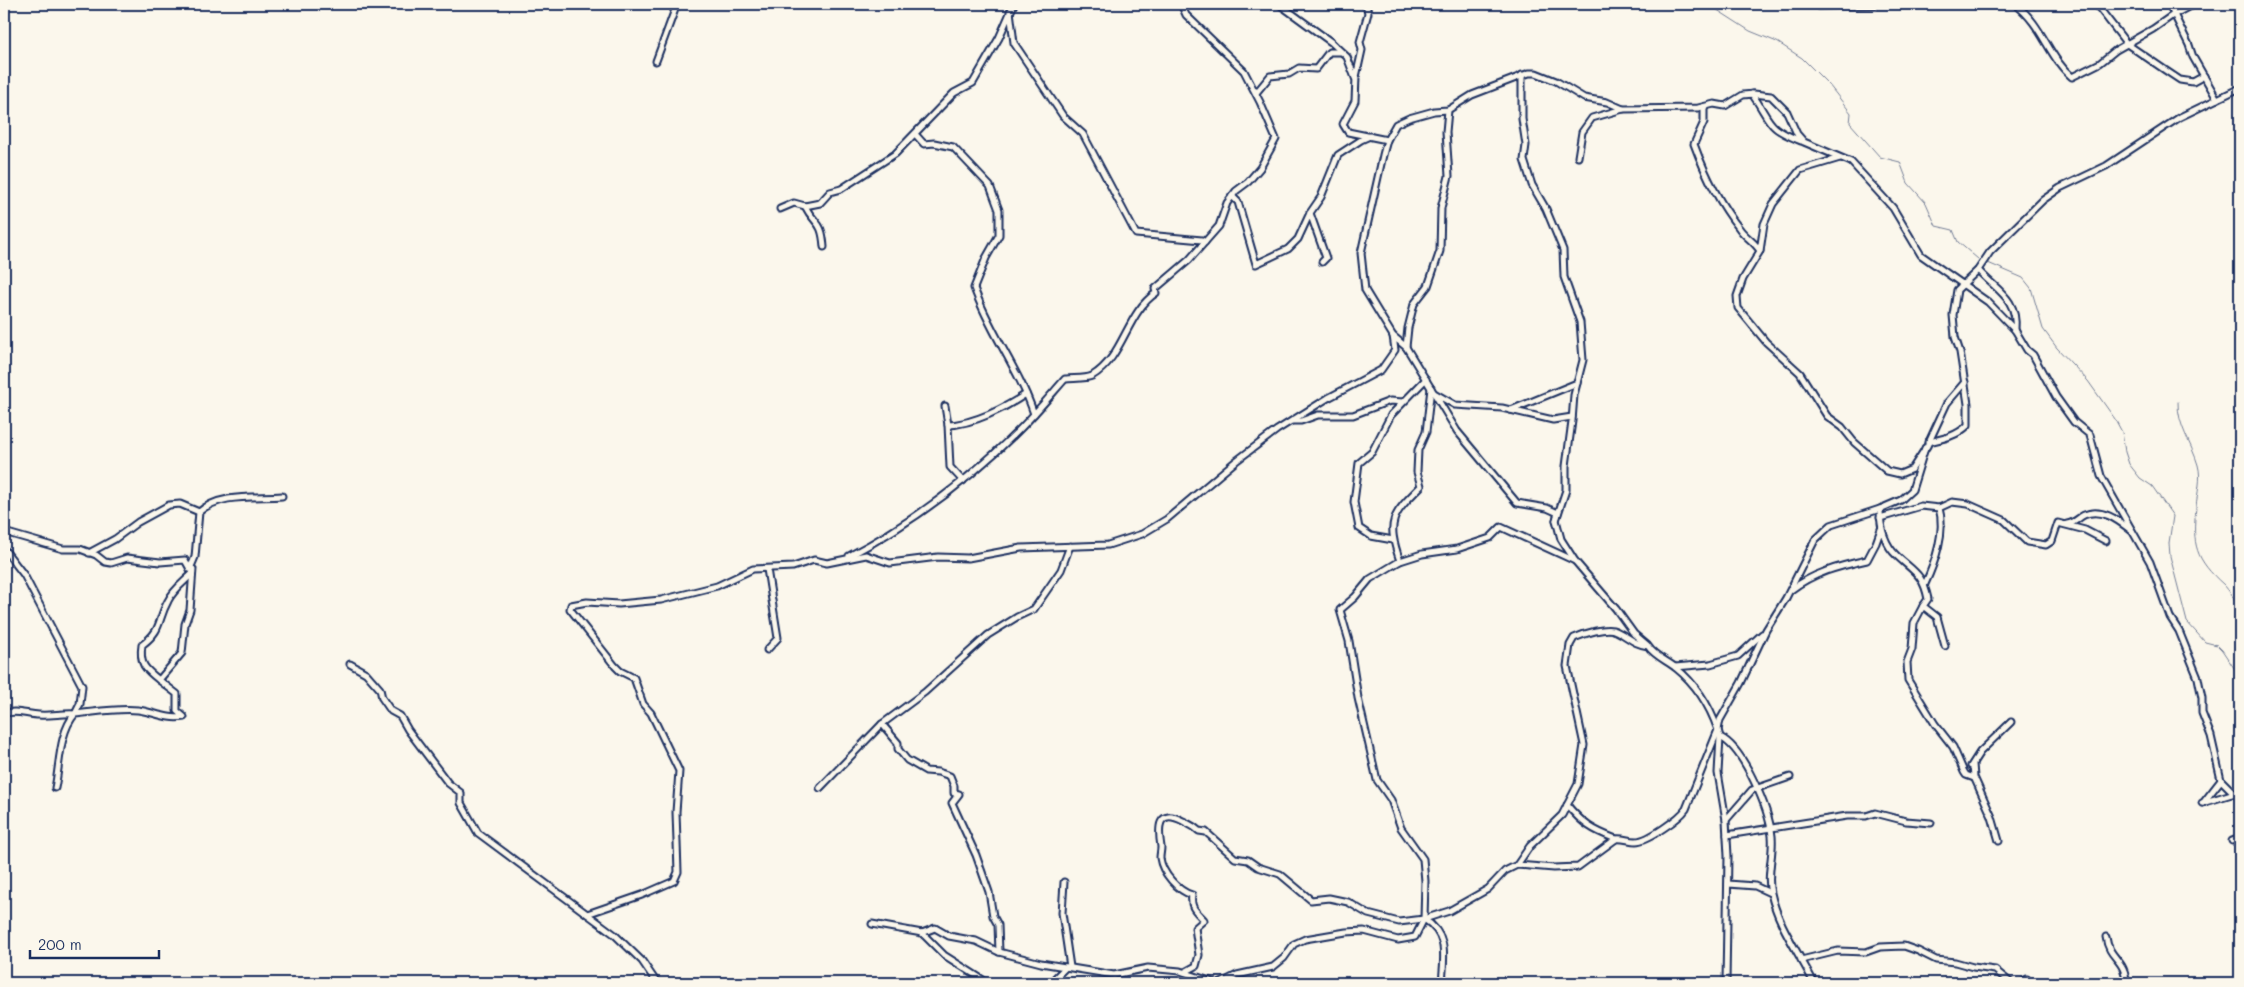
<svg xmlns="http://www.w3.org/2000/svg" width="2244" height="987" viewBox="0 0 2244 987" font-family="Mali,sans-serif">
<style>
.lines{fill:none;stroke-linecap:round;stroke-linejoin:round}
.stream{stroke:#747e96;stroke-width:1}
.street-casing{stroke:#1b2f5e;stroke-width:9}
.street{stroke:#fbf7ec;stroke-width:5}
</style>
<rect width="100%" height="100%" fill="#fbf7ec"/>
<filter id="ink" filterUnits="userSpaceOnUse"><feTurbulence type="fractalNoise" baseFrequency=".02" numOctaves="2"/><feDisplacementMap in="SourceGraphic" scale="10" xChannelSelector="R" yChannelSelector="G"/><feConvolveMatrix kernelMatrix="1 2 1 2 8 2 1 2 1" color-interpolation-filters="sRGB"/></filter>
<g filter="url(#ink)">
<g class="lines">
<g class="stream">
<polyline points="1708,4 1750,31 1777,42 1802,58 1829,85 1851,113 1850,123 1880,157 1900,162 1908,183 1926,203 1936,226 1953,230 1958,242 1978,259"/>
<polyline points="1988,263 2023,278 2031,288 2043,329 2057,348 2088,381 2115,419 2122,432 2125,452 2129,464 2140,478 2152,486 2173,516 2169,543 2170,556 2187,622 2205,642 2217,645 2222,650 2240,677"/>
<path d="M2178,402C2177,425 2192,444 2198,465C2202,479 2197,493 2196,507C2192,545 2195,559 2224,585C2230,591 2234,600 2240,607"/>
</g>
<g class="street-casing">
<g id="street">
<polyline points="1279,4 1331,42 1347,57 1355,78"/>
<polyline points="1366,4 1368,13 1360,42 1362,50 1356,77 1355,101 1343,124 1348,132 1387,140"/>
<polyline points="1817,4 1819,6 1897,4"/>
<path d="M2015,4C2043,25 2048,57 2072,77L2100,63L2116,50L2153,29L2173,15L2188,7L2199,4"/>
<polyline points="2096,4 2127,44 2165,70 2180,80 2193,82 2204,76"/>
<polyline points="2169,4 2189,45 2193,57 2217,99"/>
<polyline points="1010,11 1014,43 1063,116 1083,134 1136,234 1202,240 1205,242"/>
<polyline points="656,61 677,4"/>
<polyline points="1522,75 1522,119 1526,145 1524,160 1532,185 1546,209 1563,250 1564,277 1580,322 1583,360 1574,395 1572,421 1566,466 1566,490 1556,520 1561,539 1575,561 1616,609 1634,634 1647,645"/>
<polyline points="1256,93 1270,76 1289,74 1299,68 1316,69 1329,52 1340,52"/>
<path d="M1752,94C1772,122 1765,127 1801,141"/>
<path d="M1704,107V122L1694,144C1705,174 1719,203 1739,228C1745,237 1755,242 1760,251L1743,279L1737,296L1738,308L1766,342L1800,373L1827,416L1842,427L1854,442L1887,471L1900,474L1912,469L1927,446L1947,403L1965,382"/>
<path d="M915,134L924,144L934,143L953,147L990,186L999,210V235L986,258L974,288C990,333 1019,369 1034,414"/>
<polyline points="1578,157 1582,132 1592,118 1623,109 1698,108 1714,104 1725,106 1743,95 1754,94 1771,96 1787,112 1797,134 1804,142 1851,162 1893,208 1921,255 1988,302 2015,330 2027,350 2033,355 2056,397 2074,422 2090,435 2101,476 2150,562 2170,617 2179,631 2198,678 2202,698 2202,713 2211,736 2221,780 2240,799"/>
<polyline points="1232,196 1238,202 1256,264 1288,249 1298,239 1310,213 1321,197 1338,155 1361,140 1370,136"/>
<path d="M805,206C815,226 822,219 824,247"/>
<polyline points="780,209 794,203 805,206 820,203 830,192 841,189 895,154 954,93 973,83 999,38 1014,4"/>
<polyline points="1310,213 1326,258 1322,262"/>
<polyline points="1760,251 1764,224 1773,204 1800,170 1840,158"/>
<path d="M1978,270C1997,291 2018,298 2015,330"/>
<polyline points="1393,336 1365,290 1361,253 1383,155 1387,140 1396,124 1409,118 1434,111 1448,110 1472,95 1529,73 1536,73 1556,81 1584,98 1607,102 1623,109"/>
<polyline points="1406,347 1408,328 1414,304 1428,286 1440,251 1441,208 1449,176 1446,132 1448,110"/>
<polyline points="1434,393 1455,405 1502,408 1553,420 1572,417"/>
<path d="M945,406L948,425C974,424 1005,408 1026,394"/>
<polyline points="1511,410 1577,383"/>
<polyline points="1292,421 1301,421 1318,415 1353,415 1390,401 1403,402"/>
<polyline points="948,425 950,467 963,481"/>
<path d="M1928,442C1943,439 1957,436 1968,425V404L1960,352L1955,337L1953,315L1957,290L1978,270L1990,252L2043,200L2060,188L2106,166L2180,117L2240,88"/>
<path d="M1880,509C1880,525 1884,544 1897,556C1914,572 1923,574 1928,599L1923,606L1937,617L1945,646"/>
<polyline points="1880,518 1921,506 1939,508 1952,502 1968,504 2004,520 2027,542 2046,545 2052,541 2058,523 2085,530 2106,541"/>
<path d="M2067,524C2075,523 2078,518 2084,515C2102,507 2119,521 2132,531"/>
<polyline points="4,532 63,549 80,549 96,555 105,562 111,563 127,558 160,562 185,560 190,569"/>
<polyline points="1393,540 1371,536 1359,528 1354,502 1359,463 1372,452 1391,415 1426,379"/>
<path d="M4,549L24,575L82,686L80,704L75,714C63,713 51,716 39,715C28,715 14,709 4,714"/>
<polyline points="89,553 115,539 138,522 169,505 180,504 199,512"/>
<path d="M849,556C912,523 969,480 1019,430C1035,414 1050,396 1065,379C1073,378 1086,379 1092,376C1124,357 1126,313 1156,293L1155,289L1189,260L1219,226L1227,203L1236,191L1248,182L1260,168L1276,139L1260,102L1244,71L1186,15L1181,4"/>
<path d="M1400,561C1386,521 1392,515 1421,486L1417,472L1418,450L1426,432L1431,388"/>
<polyline points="767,569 778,638 767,650"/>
<path d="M1925,584C1935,563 1946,531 1939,508"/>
<path d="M1791,590C1813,573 1839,566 1867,560L1876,543L1881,529"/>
<polyline points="1923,606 1914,623 1912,649 1907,662 1908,680 1935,724 1953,747 1964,772 1966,775 1974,778"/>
<polyline points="350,664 366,673 380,689 382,698 391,711 400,716 408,730 448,783 461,793 461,803 478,833 614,934 642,961 657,983"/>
<polyline points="1675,667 1710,664 1738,656 1762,634"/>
<path d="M159,680C145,669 139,664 142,645C163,629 157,621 168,601C173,590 184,582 192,574"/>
<polyline points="882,724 898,743 898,749 907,760 926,771 938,772 950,776 954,786 954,793 959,794 952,803 976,855 989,892 993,916 998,925 999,952"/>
<path d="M1720,737C1744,748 1769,810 1772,836C1774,855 1766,875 1771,893C1778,926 1800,954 1814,983"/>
<polyline points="1973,764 1974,777 1992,817 1999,841"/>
<polyline points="1971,766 1980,752 2011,722"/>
<path d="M55,788C60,764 59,732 75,714C96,712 117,708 138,710C154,712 167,720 184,717L177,711V694L159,680L182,653L185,624L190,610L193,569H190L195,557L199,512C220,493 254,498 282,496"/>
<polyline points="820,788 882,724 925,692 988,635 1017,617 1034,609 1061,570 1070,546"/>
<polyline points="2202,803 2235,793"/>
<polyline points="2203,803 2221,780"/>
<path d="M1567,805C1583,824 1592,830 1616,839"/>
<polyline points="1726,820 1752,790 1790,777"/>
<polyline points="1727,835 1847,816 1866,816 1875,813 1906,821 1931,823"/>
<polyline points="2232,841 2240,838"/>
<polyline points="1064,882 1062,913 1070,967"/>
<polyline points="1728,884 1755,886 1770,893"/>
<polyline points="587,914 642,895 674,881 678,872 676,812 679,771 651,713 643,704 634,678 620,671 615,666 570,609 571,605 587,602 619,604 661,600 717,586 753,569 793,567 814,560 827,563 866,555 890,563 938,557 968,558 1021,548 1108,545 1142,534 1167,519 1236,461 1277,430 1328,398 1381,370 1395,350 1393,336 1406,347 1457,431 1517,503 1547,508 1558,513 1556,520"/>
<polyline points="872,924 922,933 935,928 949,936 976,941 999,952 1041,963 1114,975 1148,968 1180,971 1216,983"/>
<polyline points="922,933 944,955 988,983"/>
<path d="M2106,937C2109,960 2126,959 2126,983"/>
<polyline points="1801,960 1838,951 1866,952 1880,947 1904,946 1918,951 1936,960 1955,962 1973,967 1995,970 2011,983"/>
<path d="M1185,972L1196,966L1199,955L1195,928L1204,920C1196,911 1190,908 1192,895C1178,891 1162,873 1160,858C1160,854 1161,851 1161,847C1158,828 1157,808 1183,821C1190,825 1193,825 1199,831L1206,832L1235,858L1248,860L1258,867L1280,874L1311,900L1329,898L1348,902L1368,914L1399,922L1424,919"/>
<polyline points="1053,983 1055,978 1066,967"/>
<polyline points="1221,983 1237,975 1273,967 1284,958 1294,944 1305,939 1346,932 1364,931 1398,940 1415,937 1424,919 1425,881 1423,859 1401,828 1391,800 1377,780 1358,698 1349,641 1340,610 1355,597 1370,579 1400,561 1422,554 1457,549 1490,538 1501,527 1575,561"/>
<path d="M1442,983C1444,956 1449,935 1424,919L1449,911L1488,889L1505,871L1517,865L1554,868L1578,867L1616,839C1623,838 1629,841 1636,841C1648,841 1680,818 1686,809L1718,730C1710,707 1696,684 1676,668C1668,661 1654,656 1648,646C1633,644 1629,637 1616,631C1607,626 1583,634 1574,638L1570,645L1567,666L1584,745L1578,784L1562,815L1530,846L1517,865"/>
<polyline points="1726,983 1728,856 1726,820 1718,773 1720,737 1718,730 1720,720 1741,683 1766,630 1786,598 1815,540 1831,525 1880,509 1901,500 1912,490 1925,448"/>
<polyline points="2022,983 2027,979"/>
</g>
</g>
<use href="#street" class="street"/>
</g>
</g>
<rect width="2244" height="987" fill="none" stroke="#fbf7ec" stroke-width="20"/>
<rect x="10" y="10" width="2224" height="967" fill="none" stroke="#1b2f5e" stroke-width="2" filter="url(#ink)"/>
<path d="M30 950v8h129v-8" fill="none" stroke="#1b2f5e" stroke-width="2.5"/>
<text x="38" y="950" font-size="15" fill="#1b2f5e" stroke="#fbf7ec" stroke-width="4" paint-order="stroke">200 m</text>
</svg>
